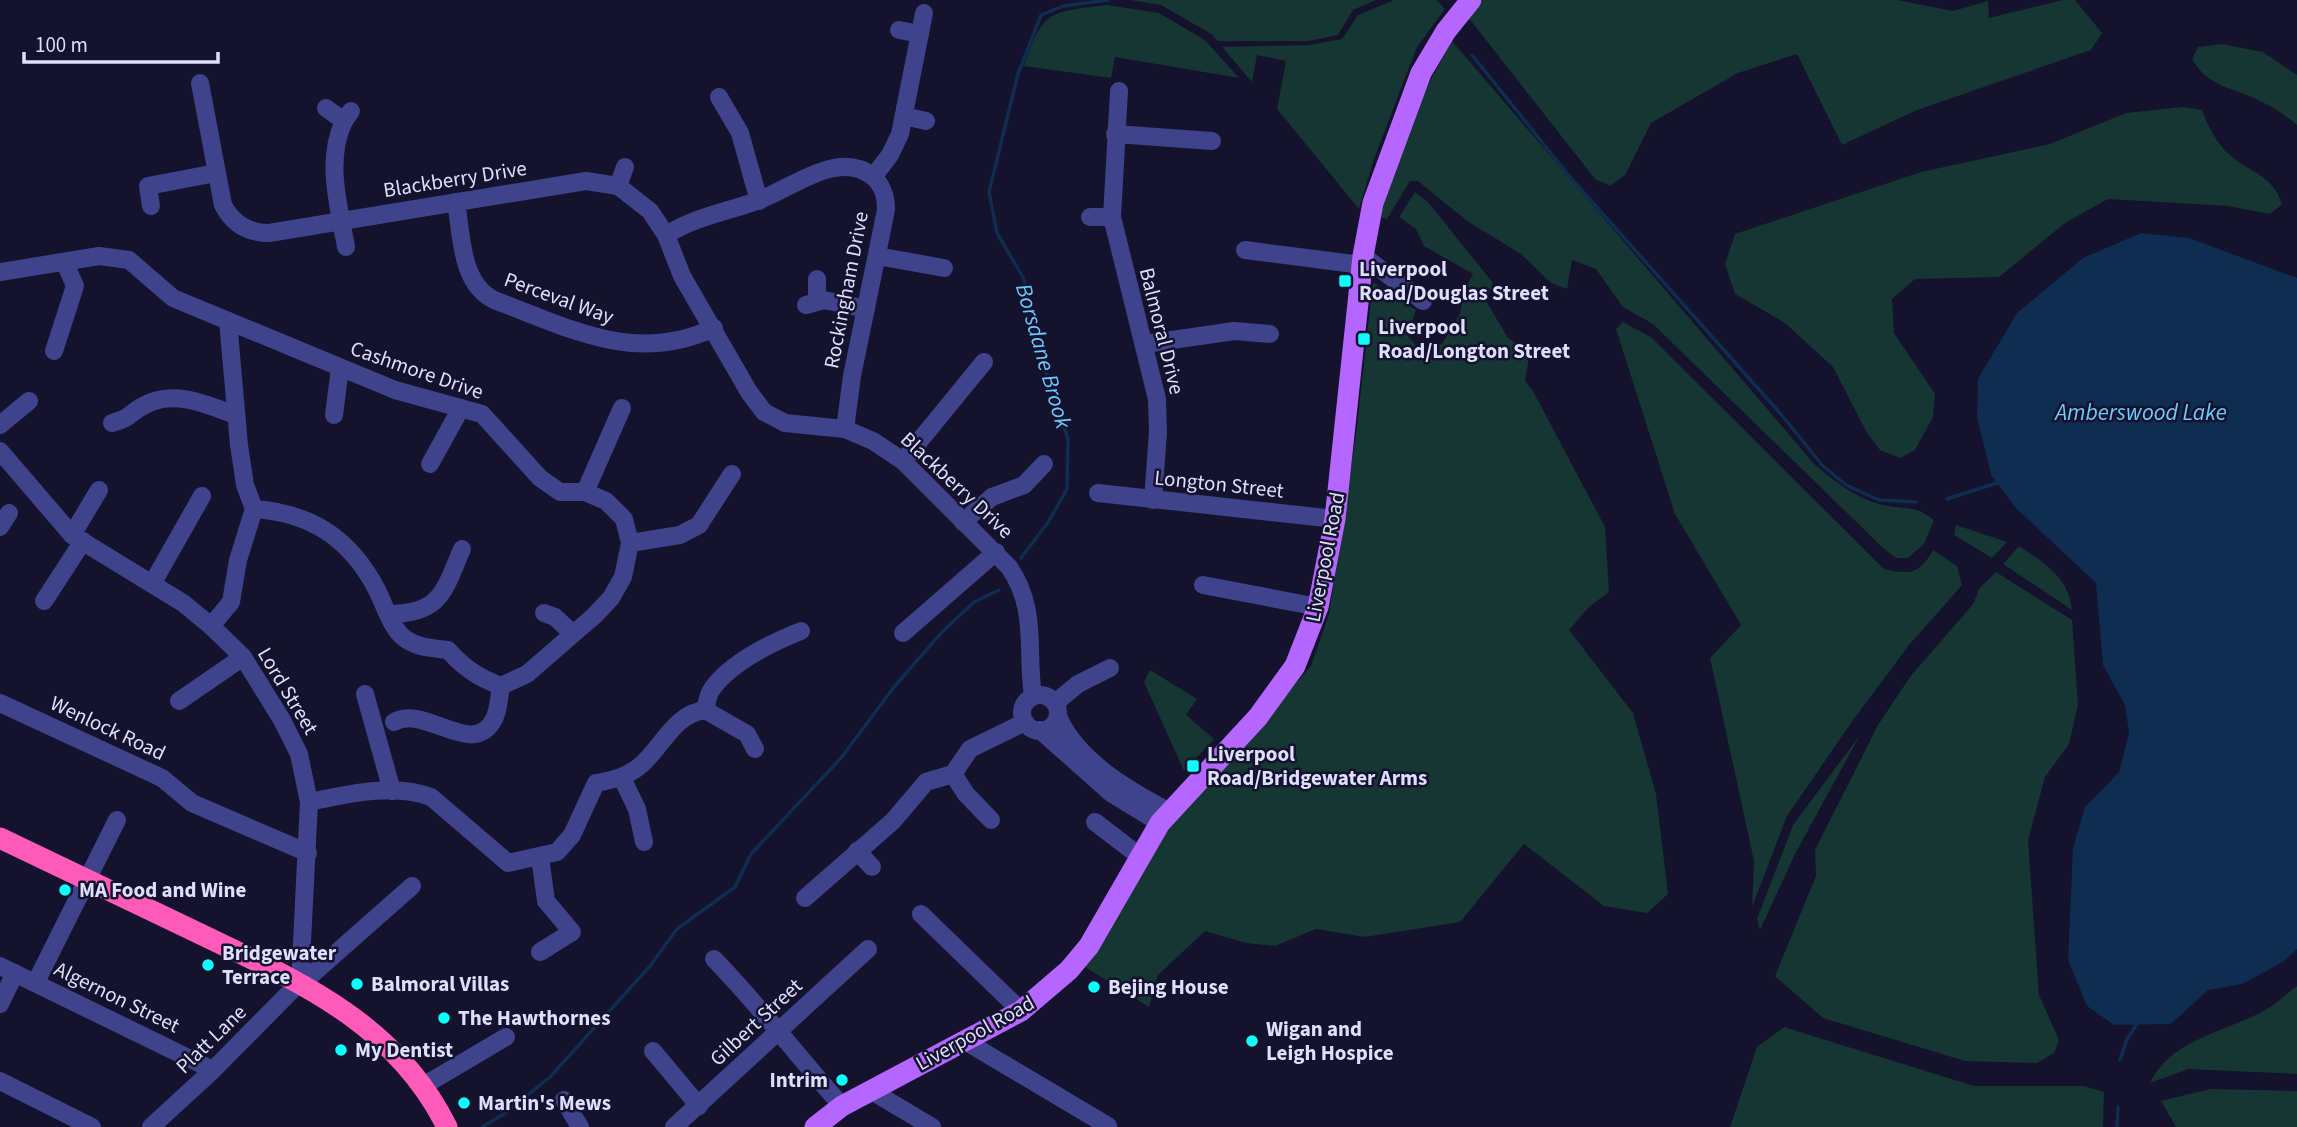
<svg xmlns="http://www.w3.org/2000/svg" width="2297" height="1127" viewBox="0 0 2297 1127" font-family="'Source Sans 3',sans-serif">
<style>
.green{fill:#153632}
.water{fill:#0e2d50}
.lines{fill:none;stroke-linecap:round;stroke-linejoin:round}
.stream{stroke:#0e2d50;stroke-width:3.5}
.minor{stroke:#3e438b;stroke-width:18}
.major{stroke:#b566fe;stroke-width:21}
.highway{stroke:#fe5ab9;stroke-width:21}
.poi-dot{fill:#0bfdfc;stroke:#14122c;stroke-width:2.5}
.labels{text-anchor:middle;stroke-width:5;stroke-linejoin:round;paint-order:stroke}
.street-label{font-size:21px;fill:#dedeff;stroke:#14122c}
.poi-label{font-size:21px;font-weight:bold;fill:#dedeff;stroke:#14122c;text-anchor:start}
.water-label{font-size:23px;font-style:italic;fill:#6dcafe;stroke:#14122c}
</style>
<rect width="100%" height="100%" fill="#14122c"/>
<g class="green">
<polygon points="1130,0 1376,0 1353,10 1338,35 1308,41 1217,41 1213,35 1161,5"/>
<polygon points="1394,0 1437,0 1445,9 1417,47 1374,159 1359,209 1277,109 1286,61 1257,55 1252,82 1222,47 1309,45 1342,39 1358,15"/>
<polygon points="1483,0 1897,0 1953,11 1988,1 1989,18 2063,0 2075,0 2102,33 2091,50 1917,110 1842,145 1797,54 1738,73 1651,123 1625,175 1610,186 1595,179 1468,17"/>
<path d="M1107,5L1159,13L1205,40L1239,78L1115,57L1111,78L1024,66C1043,9 1051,12 1107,5Z"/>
<path d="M1452,41L1815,465C1837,483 1859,501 1888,506C1911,510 1914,505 1934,520L1924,544L1908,558H1896L1883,548L1653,324L1623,307L1596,269L1572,260L1567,289L1551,283L1521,254L1467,221L1418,181H1410L1387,219L1379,217L1423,94Z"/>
<path d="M2222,44L2263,52L2297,75V125C2287,116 2273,107 2260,101C2234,87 2208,88 2192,59L2198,47Z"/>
<path d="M2183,107L2202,110C2209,128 2216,143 2231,156C2252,173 2274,177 2282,204L2270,214L2228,206L2108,199L2065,223L1999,277L1915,279L1892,299L1894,333L1935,394L1933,417L1915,450L1900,458L1880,450L1867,433L1833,367L1785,323L1735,294L1725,264L1735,234L1921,172L2050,144L2126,113Z"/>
<polygon points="1415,192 1428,202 1493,283 1486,301 1508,338 1530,351 1525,381 1533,391 1605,527 1609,592 1590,606 1569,630 1633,713 1656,794 1668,894 1647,913 1604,906 1524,844 1460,922 1365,937 1316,929 1275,946 1246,943 1205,931 1158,975 1149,1007 1085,967 1159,837 1311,666 1329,614 1356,435 1373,282 1416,310 1407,335 1420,350 1442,344 1460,314 1464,291 1473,274 1424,246 1416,229 1399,217"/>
<path d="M1623,322L1651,337L1884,569C1911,575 1919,574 1933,550L1957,566L1962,585L1909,645L1851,723L1787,816L1752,907L1754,861L1710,658L1741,625L1675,514L1616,329Z"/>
<polygon points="1956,525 2007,542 1992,558 1954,535"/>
<path d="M2019,546C2044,563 2069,577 2072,610L2003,564Z"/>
<polygon points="1996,572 2072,620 2078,705 2069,744 2045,777 2028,840 2039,995 2059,1040 2054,1053 2037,1063 1965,1061 1823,1018 1775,976 1816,876 1815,850 1878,725 1910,677 1973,604 1979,589"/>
<polygon points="1150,670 1197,699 1186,715 1214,739 1184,771 1144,682"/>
<polygon points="1860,735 1795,854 1760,930 1757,919 1793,825"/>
<path d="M2297,986V1074L2188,1069L2150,1083C2171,1038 2228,1032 2267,1009C2278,1003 2287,993 2297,986Z"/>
<polygon points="1784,1027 1974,1086 2084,1086 2104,1092 2103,1127 1730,1127 1757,1047"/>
<polygon points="2210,1089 2297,1091 2297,1127 2176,1127 2161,1101"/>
</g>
<polygon class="water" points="2141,233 2189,238 2297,278 2297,949 2283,962 2242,984 2208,990 2171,1024 2114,1025 2087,1006 2068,960 2073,848 2085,807 2119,772 2129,733 2125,705 2103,665 2096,583 2016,508 1991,475 1977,417 1978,379 2017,313 2083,258"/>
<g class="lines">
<g class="stream">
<polyline points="1472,55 1570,177 1780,413 1823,466 1846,485 1879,500 1916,502"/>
<polyline points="1947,499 1997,483"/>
<polyline points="1021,558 1049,521 1067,489 1068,439 1034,334 1024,279 997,233 989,192 1018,74 1041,15 1063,6 1108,0"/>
<polyline points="2120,1060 2127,1039 2137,1024"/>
<polyline points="482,1127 504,1114 550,1077 650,966 677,929 735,887 751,854 841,758 894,687 942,632 974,602 999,590"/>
<polyline points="2117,1127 2118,1107"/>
</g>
<g class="minor">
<polyline points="899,30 920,34"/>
<path d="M200,83L223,205C233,224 248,233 269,233L586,181L618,186L650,211L666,235L682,276L749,392L764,412L785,423L845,429L873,441L903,461L1009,567C1038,609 1026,650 1033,696"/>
<polyline points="1119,91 1112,217 1157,399 1158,432 1153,500"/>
<polyline points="719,97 740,133 759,201"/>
<polyline points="326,108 344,121 351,111"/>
<polyline points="904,116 926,121"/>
<path d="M344,121C325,161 339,206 346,247"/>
<polyline points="1115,134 1212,141"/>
<polyline points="873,177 890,155 900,134 924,13"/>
<polyline points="618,186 625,167"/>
<path d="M456,202C462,235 460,283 494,300C570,328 634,365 714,328"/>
<polyline points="151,206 148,186 216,173"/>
<polyline points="1090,217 1112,217"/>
<path d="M666,235C695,217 726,212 757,201C791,189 838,149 872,176C883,185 886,196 886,210L852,376L845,429"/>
<polyline points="1245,250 1362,265"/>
<polyline points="877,256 944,268"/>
<polyline points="1363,256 1423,301"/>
<polyline points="0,272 99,256 129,260 173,298 395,390 482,414 540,478 560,492 585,492 606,501 624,519 630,543 623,577 611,598 594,616 527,674 501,686"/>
<polyline points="817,279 817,300"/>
<polyline points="806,305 824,300 866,309"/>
<polyline points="1145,344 1234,331 1270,334"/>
<polyline points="54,351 75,286 65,263"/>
<polyline points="334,415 340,368"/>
<path d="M112,423C132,418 130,412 145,405C174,389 208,405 235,415"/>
<polyline points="0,425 29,401"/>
<polyline points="0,451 72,535 183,603 211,626 243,657 282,720 299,754 309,802 300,982"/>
<polyline points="903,461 984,362"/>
<polyline points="430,464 461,408"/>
<polyline points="585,492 622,408"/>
<polyline points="1098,493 1335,519"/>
<path d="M254,509C311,513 350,538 377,590C384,604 391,627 403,637C416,648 432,648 448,650C464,668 479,678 501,686"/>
<polyline points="963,522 992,497 1024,485 1044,464"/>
<polyline points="0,527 9,513"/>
<polyline points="72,535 99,490"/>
<polyline points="630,543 680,535 699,525 732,474"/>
<polyline points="152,584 202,496"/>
<polyline points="1203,585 1318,607"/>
<polyline points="44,601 83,541"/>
<polyline points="544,613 555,617 572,633"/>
<path d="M389,614C441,614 444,591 462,549"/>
<polyline points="211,626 231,602 238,560 254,509 245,485 239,445 228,321"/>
<polyline points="903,633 996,552"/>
<polyline points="365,694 392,791"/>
<circle cx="1040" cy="713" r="18"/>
<polyline points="179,701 243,657"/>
<polyline points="0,703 162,778 192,803 308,853"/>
<polyline points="1055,703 1078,684 1110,668"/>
<polyline points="705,710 747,734 755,749"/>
<path d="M1058,716C1076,760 1128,790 1168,811"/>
<path d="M394,722C426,704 473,760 494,719C499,710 499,695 501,686"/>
<polyline points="1040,730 1111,793 1160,823"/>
<polyline points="953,774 966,794 991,820"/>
<polyline points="622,778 637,809 644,842"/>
<path d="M309,802C348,794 393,783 431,797L508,863L557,852L572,835L596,783C613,780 627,777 641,765C663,746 674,714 705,710C707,703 708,694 712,689C731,662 771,643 801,631"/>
<polyline points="1095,822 1138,855"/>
<polyline points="857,851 872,867"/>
<polyline points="540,857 546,901 572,932 540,952"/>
<polyline points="805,898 893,821 926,782 953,774 970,749 1025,722"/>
<polyline points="921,914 1021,1011"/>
<path d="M714,959C760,1006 798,1057 842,1106"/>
<polyline points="0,966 213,1070"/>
<polyline points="36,982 117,820"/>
<polyline points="0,1004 15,973"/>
<polyline points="965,1041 1108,1126"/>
<polyline points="653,1051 699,1106"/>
<polyline points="0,1081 92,1127"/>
<polyline points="423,1086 506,1037"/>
<polyline points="870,1090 932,1127"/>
<polyline points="564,1100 580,1127"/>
<polyline points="151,1127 213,1070 300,982 309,977 412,886"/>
<polyline points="674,1127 868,949"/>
</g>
<polyline class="major" points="815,1127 842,1106 1021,1011 1069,970 1089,946 1160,823 1258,717 1295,666 1318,607 1335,519 1363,256 1373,203 1421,73 1446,31 1471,0"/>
<path class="highway" d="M0,838C64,868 128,899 192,930C293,979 394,1020 447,1127"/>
</g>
<g class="poi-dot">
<rect x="1338" y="274" width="14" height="14" rx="3.5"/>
<rect x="1357" y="332" width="14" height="14" rx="3.5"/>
<rect x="1186" y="759" width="14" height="14" rx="3.5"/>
<circle cx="65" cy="890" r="7"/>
<circle cx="208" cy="965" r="7"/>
<circle cx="357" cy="984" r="7"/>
<circle cx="1094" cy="987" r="7"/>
<circle cx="444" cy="1018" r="7"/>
<circle cx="1252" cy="1041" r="7"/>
<circle cx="341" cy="1050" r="7"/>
<circle cx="842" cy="1080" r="7"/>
<circle cx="464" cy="1103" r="7"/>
</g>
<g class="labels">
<g class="street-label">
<text transform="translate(455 179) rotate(-9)" y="7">Blackberry Drive</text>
<text transform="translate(846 290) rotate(-79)" y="7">Rockingham Drive</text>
<text transform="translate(559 298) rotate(20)" y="7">Perceval Way</text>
<text transform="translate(1162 331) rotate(76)" y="7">Balmoral Drive</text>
<text transform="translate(417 370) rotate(19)" y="7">Cashmore Drive</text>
<text transform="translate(1219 484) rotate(6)" y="7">Longton Street</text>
<text transform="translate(957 485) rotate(43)" y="7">Blackberry Drive</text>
<text transform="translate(1325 557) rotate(-79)" y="7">Liverpool Road</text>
<text transform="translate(288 691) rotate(59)" y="7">Lord Street</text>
<text transform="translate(108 728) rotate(25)" y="7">Wenlock Road</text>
<text transform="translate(117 997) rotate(26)" y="7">Algernon Street</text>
<text transform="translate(756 1022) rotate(-43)" y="7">Gilbert Street</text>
<text transform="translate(975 1033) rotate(-29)" y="7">Liverpool Road</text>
<text transform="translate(211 1039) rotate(-44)" y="7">Platt Lane</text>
</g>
<g class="poi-label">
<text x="1359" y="276">Liverpool<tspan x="1359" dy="24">Road/Douglas Street</tspan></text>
<text x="1378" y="334">Liverpool<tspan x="1378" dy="24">Road/Longton Street</tspan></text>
<text x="1207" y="761">Liverpool<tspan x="1207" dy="24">Road/Bridgewater Arms</tspan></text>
<text x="79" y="897">MA Food and Wine</text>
<text x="222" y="960">Bridgewater<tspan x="222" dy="24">Terrace</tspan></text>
<text x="371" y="991">Balmoral Villas</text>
<text x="1108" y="994">Bejing House</text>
<text x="458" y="1025">The Hawthornes</text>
<text x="1266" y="1036">Wigan and<tspan x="1266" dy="24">Leigh Hospice</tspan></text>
<text x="355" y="1057">My Dentist</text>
<text x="828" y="1087" text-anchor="end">Intrim</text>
<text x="478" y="1110">Martin's Mews</text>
</g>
<g class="water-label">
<text transform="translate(1044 356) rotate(74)" y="8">Borsdane Brook</text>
<text x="2141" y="420">Amberswood Lake</text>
</g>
</g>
<path d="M24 52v10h194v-10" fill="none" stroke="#dedeff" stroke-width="3.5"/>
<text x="35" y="52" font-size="21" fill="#dedeff" stroke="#14122c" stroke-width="5" paint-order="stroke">100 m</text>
</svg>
